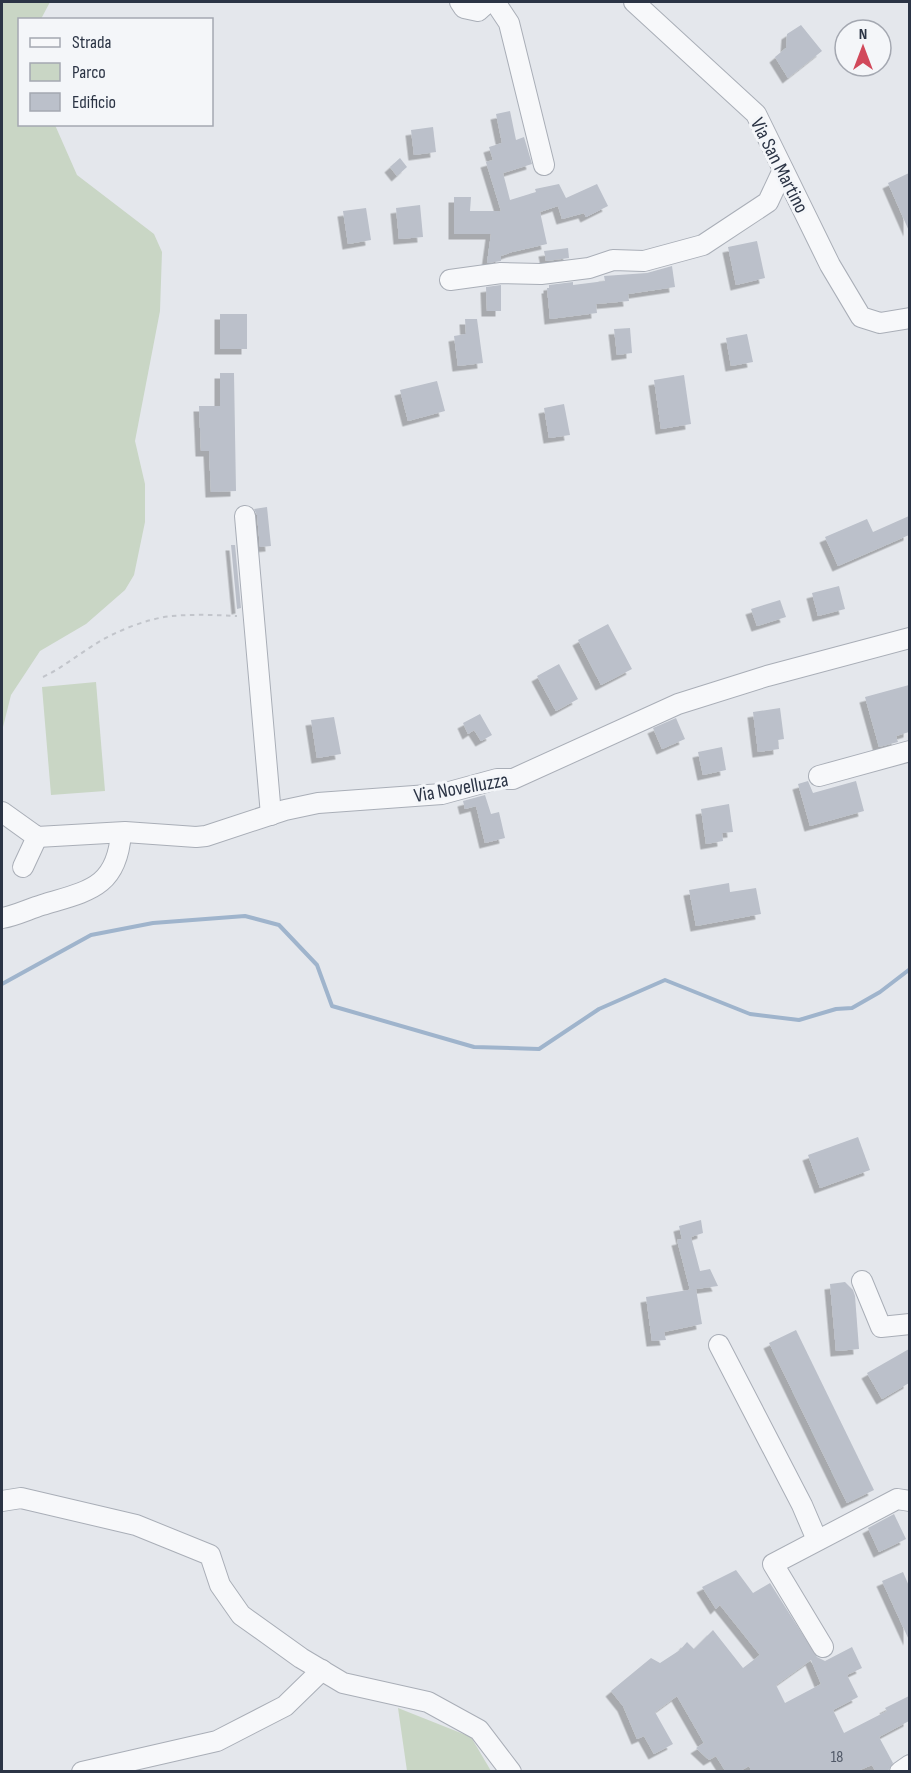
<svg xmlns="http://www.w3.org/2000/svg" width="911" height="1773" viewBox="0 0 911 1773" font-family="'Sofia Sans Condensed',sans-serif">
<style>
.green{fill:#c9d6c5}
.lines{fill:none;stroke-linecap:round;stroke-linejoin:round}
.stream{stroke:#9fb4cc;stroke-width:4}
.building{fill:#bbc0ca;fill-rule:evenodd;filter:url(#shadow)}
.minor-casing{stroke:#a9aeb7;stroke-width:22}
.path{stroke:#c2c5cb;stroke-width:2;stroke-dasharray:4.5 4.5;stroke-linecap:butt}
.minor{stroke:#f7f8fa;stroke-width:20}
.labels{text-anchor:middle;stroke-width:6;stroke-linejoin:round;paint-order:stroke}
.number-label{font-size:16px;fill:#4f5766}
.street-label{font-size:20px;fill:#2b3445;stroke:#f4f6f9}
</style>
<defs>
<filter id="shadow"><feDropShadow dx="-5.5" dy="5.5" stdDeviation="0" flood-color="#0004"/></filter>
</defs>
<rect width="100%" height="100%" fill="#e4e7ec"/>
<g class="green">
<polygon points="2,2 50,2 41,19 20,20 20,124 55,125 77,175 154,234 162,252 160,311 135,441 145,484 145,522 134,575 125,590 86,624 40,651 11,695 2,731"/>
<polygon points="96,682 105,791 51,795 42,687"/>
<polygon points="398,1708 471,1737 491,1771 407,1771"/>
</g>
<g class="lines">
<polyline class="stream" points="2,984 91,935 153,923 245,916 279,925 317,965 332,1006 474,1047 539,1049 599,1009 665,980 750,1014 799,1020 836,1009 852,1008 880,992 910,969"/>
</g>
<g class="building">
<polygon points="801,25 822,51 788,78 775,57 786,48 787,34"/>
<polygon points="510,111 516,140 524,137 532,164 503,173 510,200 536,192 535,189 559,184 566,198 597,184 608,206 586,217 584,213 562,219 558,206 540,212 547,244 512,252 501,256 501,261 487,263 491,234 454,234 454,197 471,197 470,211 501,211 486,162 493,160 489,147 502,143 496,114"/>
<polygon points="433,127 436,152 414,155 411,130"/>
<polygon points="400,158 407,167 397,176 390,167"/>
<polygon points="909,173 909,231 888,183"/>
<polygon points="420,205 423,237 399,239 396,208"/>
<polygon points="366,208 371,240 348,244 343,211"/>
<polygon points="757,241 765,278 736,285 728,247"/>
<polygon points="568,248 569,258 546,261 544,251"/>
<polygon points="672,266 675,287 628,294 629,301 596,304 597,313 550,319 547,288 549,288 549,285 573,282 573,285 605,281 604,276 647,273"/>
<polygon points="501,285 501,311 487,311 486,287"/>
<rect x="220" y="314" width="27" height="35"/>
<polygon points="465,319 477,319 483,363 458,366 454,336 466,334"/>
<polygon points="630,328 632,353 617,355 614,329"/>
<polygon points="747,334 753,362 731,366 726,338"/>
<polygon points="220,373 234,373 236,491 211,492 209,451 201,451 199,406 220,406"/>
<polygon points="684,375 691,424 661,429 654,380"/>
<polygon points="437,381 445,411 408,421 400,390"/>
<polygon points="564,404 570,435 549,438 544,408"/>
<polygon points="267,507 271,546 260,547 257,515 254,509"/>
<polygon points="909,516 909,535 838,566 825,537 867,519 873,532"/>
<polygon points="231,545 235,545 241,608 237,609"/>
<polygon points="839,586 845,609 818,616 812,593"/>
<polygon points="780,600 786,617 757,626 751,609"/>
<polygon points="608,624 632,669 601,685 578,640"/>
<polygon points="559,664 578,699 556,711 537,676"/>
<polygon points="909,685 909,732 896,736 898,742 879,747 865,697"/>
<polygon points="780,708 784,739 778,740 779,749 758,752 753,712"/>
<polygon points="480,714 492,735 481,741 474,730 468,734 463,723"/>
<polygon points="334,717 341,754 317,758 311,720"/>
<polygon points="676,718 685,739 662,749 653,728"/>
<polygon points="722,747 726,770 703,775 698,752"/>
<polygon points="808,781 813,793 856,781 864,811 810,826 798,784"/>
<polygon points="485,795 491,814 499,812 505,838 485,843 476,806 465,809 463,801"/>
<polygon points="729,804 733,832 722,833 723,841 706,844 701,809"/>
<polygon points="729,883 730,892 756,888 761,914 696,926 689,890"/>
<polygon points="858,1137 870,1170 820,1188 808,1155"/>
<polygon points="701,1220 703,1233 691,1237 700,1271 710,1269 718,1286 696,1289 702,1324 664,1332 666,1340 652,1341 646,1297 694,1289 690,1290 677,1240 682,1239 679,1226"/>
<polygon points="845,1282 853,1290 855,1296 859,1349 836,1351 830,1284"/>
<polygon points="796,1330 874,1490 847,1503 769,1343"/>
<polygon points="909,1349 909,1383 882,1399 867,1373"/>
<polygon points="894,1514 906,1539 879,1552 868,1528"/>
<path d="M736,1570L753,1593L770,1583L817,1657L825,1661L852,1647L862,1668L847,1675L858,1697L833,1710L844,1733L887,1711L885,1708L909,1696V1721L879,1737L893,1763L888,1771L876,1772L872,1765L855,1772H752L749,1766L738,1772H726L716,1756L709,1760L696,1748L704,1743L677,1696L655,1712L673,1744L654,1754L644,1736L637,1739L623,1706L611,1691L651,1658L660,1663L680,1650L687,1642L694,1649L713,1630L743,1668L760,1655L720,1605L716,1609L702,1587ZM811,1660L821,1684L785,1703L776,1685Z"/>
<polygon points="903,1572 909,1586 909,1640 882,1581"/>
</g>
<g class="lines">
<g class="minor-casing">
<g id="minor">
<polyline points="460,2 464,8 478,11 488,2"/>
<polyline points="495,2 509,23 544,165"/>
<polyline points="634,2 756,114 830,265 861,317 880,323 910,318"/>
<polyline points="450,280 501,273 541,274 589,268 613,260 644,261 703,245 768,202 783,170"/>
<polyline points="245,516 271,815"/>
<polyline points="819,776 910,751"/>
<polyline points="2,812 37,837 125,832 196,837 206,836 285,810 318,803 442,794 497,779 513,779 678,704 767,676 910,638"/>
<polyline points="23,867 37,837"/>
<path d="M2,918C15,916 29,909 42,905C88,891 117,888 121,833"/>
<polyline points="862,1281 881,1327 910,1324"/>
<polyline points="719,1345 802,1505 817,1540"/>
<polyline points="2,1501 21,1498 136,1525 210,1555 220,1585 241,1615 301,1658 343,1683 428,1702 479,1730 511,1772"/>
<polyline points="823,1647 773,1564 897,1499 910,1501"/>
<polyline points="82,1772 217,1741 285,1706 322,1670"/>
<polyline points="900,1772 910,1765"/>
</g>
</g>
<path class="path" d="M43,677C62,668 76,656 94,645C113,632 149,618 172,616C194,614 216,615 237,616"/>
<use href="#minor" class="minor"/>
</g>
<g class="labels">
<g class="number-label">
<text x="837" y="1762">18</text>
</g>
<g class="street-label">
<text transform="translate(780 165) rotate(63)" y="7">Via San Martino</text>
<text transform="translate(461 787) rotate(-10)" y="7">Via Novelluzza</text>
</g>
</g>
<rect width="911" height="1773" fill="none" stroke="#2b3445" stroke-width="6"/>
<rect x="18" y="18" width="195" height="108" fill="#f4f6f9" stroke="#a4a8b1" stroke-width="1.5"/>
<rect x="30" y="38" width="30" height="9" fill="#f7f8fa" stroke="#a4a8b1" stroke-width="1.5"/>
<text x="72" y="48" font-size="18" fill="#2b3445">Strada</text>
<rect x="30" y="63" width="30" height="18" fill="#c9d6c5" stroke="#a4a8b1" stroke-width="1.5"/>
<text x="72" y="78" font-size="18" fill="#2b3445">Parco</text>
<rect x="30" y="93" width="30" height="18" fill="#bbc0ca" stroke="#a4a8b1" stroke-width="1.5"/>
<text x="72" y="108" font-size="18" fill="#2b3445">Edificio</text>
<g transform="translate(863 48)"><circle r="28" fill="#f4f6f9" stroke="#a4a8b1" stroke-width="1.5"/>
<path d="M0-4.5L10 22L0 15L-10 22Z" fill="#d1495b"/>
<text y="-9" font-size="16" font-weight="bold" text-anchor="middle" fill="#2b3445">N</text>
</g>
</svg>
